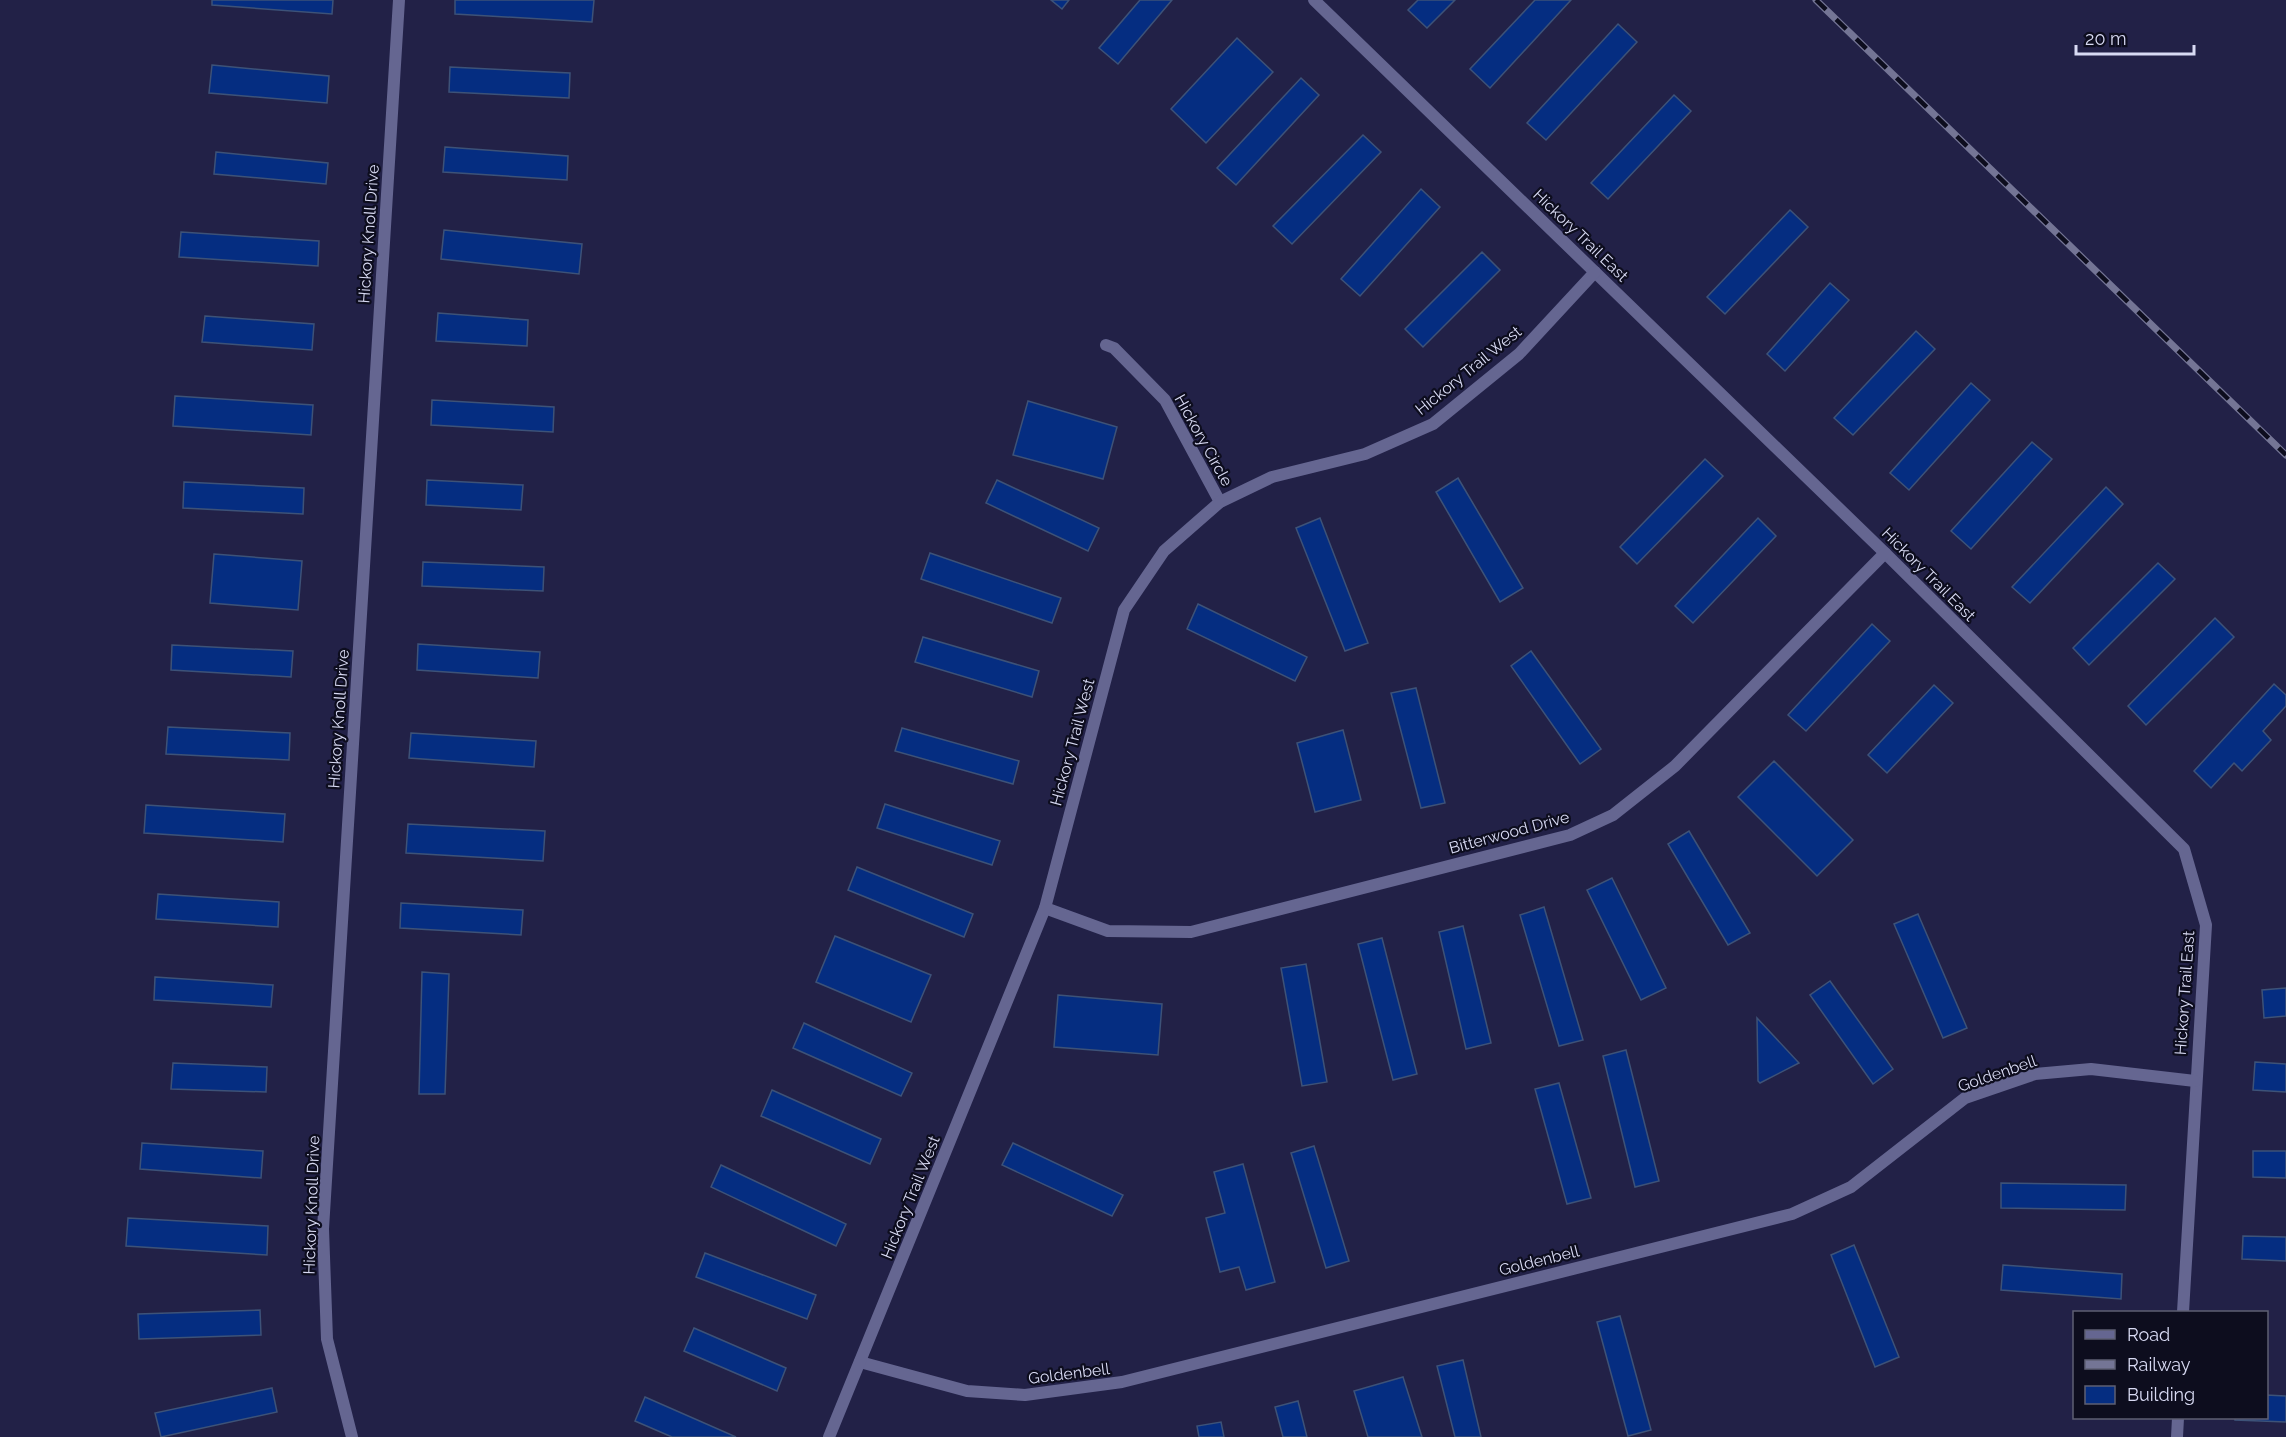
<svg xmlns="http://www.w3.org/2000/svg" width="2286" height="1437" viewBox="0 0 2286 1437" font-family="Raleway,sans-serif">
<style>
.building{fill:#052d81;stroke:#3d5278;stroke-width:1.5}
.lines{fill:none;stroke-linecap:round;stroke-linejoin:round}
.street{stroke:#656691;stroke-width:12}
.rail-casing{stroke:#747595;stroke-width:7}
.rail{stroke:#0d0d1e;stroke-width:4.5;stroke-dasharray:14;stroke-linecap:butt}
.labels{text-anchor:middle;stroke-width:4.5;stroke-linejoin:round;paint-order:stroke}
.street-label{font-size:16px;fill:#d8daf3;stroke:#0d0d1e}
</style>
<rect width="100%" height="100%" fill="#222147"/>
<g class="building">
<polygon points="212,0 333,0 332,14 212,5"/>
<polygon points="455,0 594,0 592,22 455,14"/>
<polygon points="1051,0 1069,0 1062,9"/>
<polygon points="1140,0 1172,0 1118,64 1099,48"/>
<polygon points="1418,0 1455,0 1427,28 1408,10"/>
<polygon points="1535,0 1571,0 1490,88 1470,69"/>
<polygon points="1618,24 1637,42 1546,140 1527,123"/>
<polygon points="1237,38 1273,72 1206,143 1171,109"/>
<polygon points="212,65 329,76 327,103 209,93"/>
<polygon points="450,67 570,73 569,98 449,92"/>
<polygon points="1301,78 1319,95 1236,185 1217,168"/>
<polygon points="1674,95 1691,111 1608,199 1591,183"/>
<polygon points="1363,135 1381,152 1292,244 1273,226"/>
<polygon points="445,147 568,156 567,180 443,172"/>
<polygon points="216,152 328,163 326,184 214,174"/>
<polygon points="1421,189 1440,207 1360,296 1341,279"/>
<polygon points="1790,210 1808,227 1725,314 1707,297"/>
<polygon points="444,230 582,244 579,274 441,259"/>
<polygon points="181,232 319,241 318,266 179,257"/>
<polygon points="1482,252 1500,270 1423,347 1405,329"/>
<polygon points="1830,283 1849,300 1785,371 1767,354"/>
<polygon points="438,313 528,320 527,346 436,341"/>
<polygon points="205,316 314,324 312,350 202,342"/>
<polygon points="1916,331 1935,349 1853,435 1834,418"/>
<polygon points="1971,383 1990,400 1909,490 1890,473"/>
<polygon points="175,396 313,405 311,435 173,426"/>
<polygon points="432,400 554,407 553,432 431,425"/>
<polygon points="1028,401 1117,427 1103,479 1013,455"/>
<polygon points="2032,442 2052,459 1971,549 1951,531"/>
<polygon points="1705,459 1723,476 1637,564 1620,547"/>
<polygon points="1458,478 1523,588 1500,602 1436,492"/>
<polygon points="427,480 523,485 521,510 426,505"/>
<polygon points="997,480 1099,528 1088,551 986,503"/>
<polygon points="184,482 304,488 303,514 183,508"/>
<polygon points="2106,487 2123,504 2030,603 2012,587"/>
<polygon points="1320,518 1368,643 1345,651 1296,528"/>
<polygon points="1758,518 1776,536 1693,623 1675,606"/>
<polygon points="930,553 1061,598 1052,623 921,579"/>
<polygon points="214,554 302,561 298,610 210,603"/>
<polygon points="423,562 544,567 543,591 422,586"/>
<polygon points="2158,563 2175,579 2089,665 2073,648"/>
<polygon points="1198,604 1307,657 1295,681 1187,629"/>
<polygon points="2215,618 2234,637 2146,725 2128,706"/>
<polygon points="1872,624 1890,641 1806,731 1788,715"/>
<polygon points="923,637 1039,671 1032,697 915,662"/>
<polygon points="418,644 540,652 538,678 417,670"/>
<polygon points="172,645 293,651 291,677 171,670"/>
<polygon points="1531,651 1601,749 1580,764 1511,666"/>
<polygon points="2274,684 2286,695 2286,706 2263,731 2271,740 2242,771 2234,763 2211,788 2194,771"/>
<polygon points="1934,685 1953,703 1887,773 1868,755"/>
<polygon points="1416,688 1445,803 1421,808 1391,693"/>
<polygon points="168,727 290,733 289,760 166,754"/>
<polygon points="902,728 1019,761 1013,784 895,751"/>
<polygon points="1343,730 1361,800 1315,812 1297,743"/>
<polygon points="411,733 536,741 534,767 409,758"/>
<polygon points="1774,761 1853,840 1817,876 1738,797"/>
<polygon points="885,804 1000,841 992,865 877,828"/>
<polygon points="146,805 285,814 283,842 144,833"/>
<polygon points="408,824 545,831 543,861 406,853"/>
<polygon points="1689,831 1750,933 1728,945 1668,844"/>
<polygon points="857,867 973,914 964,937 848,890"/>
<polygon points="1612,878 1666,988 1641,1000 1587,890"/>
<polygon points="158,894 279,902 278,927 156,919"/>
<polygon points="401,903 523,910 521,935 400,928"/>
<polygon points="1544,907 1583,1040 1559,1046 1520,915"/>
<polygon points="1918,914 1967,1028 1943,1038 1894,924"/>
<polygon points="1463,926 1491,1043 1466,1049 1439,932"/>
<polygon points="835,936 931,975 911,1022 816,982"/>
<polygon points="1382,938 1417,1074 1393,1080 1358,944"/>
<polygon points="1306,964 1327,1082 1302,1086 1281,968"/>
<polygon points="422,972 449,974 445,1094 419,1094"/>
<polygon points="155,977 273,985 271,1007 154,1000"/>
<polygon points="1830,981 1893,1069 1873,1084 1810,995"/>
<polygon points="2286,988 2286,1016 2264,1018 2262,990"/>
<polygon points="1058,995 1162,1004 1158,1055 1054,1047"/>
<polygon points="1757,1018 1799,1063 1760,1083 1758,1081"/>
<polygon points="804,1023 912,1073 901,1096 793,1048"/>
<polygon points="1626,1050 1659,1181 1635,1187 1603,1056"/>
<polygon points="2255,1062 2286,1064 2286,1092 2253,1090"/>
<polygon points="173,1063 267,1067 266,1092 171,1089"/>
<polygon points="1559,1083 1591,1198 1567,1204 1535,1089"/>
<polygon points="772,1090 881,1139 870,1164 761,1116"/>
<polygon points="142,1143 263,1151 261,1178 140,1169"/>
<polygon points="1013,1143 1123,1195 1112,1216 1002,1165"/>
<polygon points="1314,1146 1349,1261 1326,1268 1291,1153"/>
<polygon points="2253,1151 2286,1151 2286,1178 2253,1177"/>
<polygon points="1243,1164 1275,1282 1246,1290 1239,1267 1220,1272 1206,1218 1225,1213 1214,1172"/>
<polygon points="721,1165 846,1224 836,1246 711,1187"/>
<polygon points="2001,1183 2126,1185 2125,1210 2001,1208"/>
<polygon points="128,1218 268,1226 267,1255 126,1246"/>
<polygon points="2243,1236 2286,1237 2286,1261 2242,1259"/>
<polygon points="1854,1245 1899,1357 1875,1367 1831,1255"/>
<polygon points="705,1253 816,1295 807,1319 696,1277"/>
<polygon points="2003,1265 2122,1274 2121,1299 2001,1290"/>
<polygon points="260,1310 261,1335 139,1339 138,1314"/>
<polygon points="1620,1316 1651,1430 1628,1436 1597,1322"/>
<polygon points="694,1328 786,1368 777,1391 684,1351"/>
<polygon points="1463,1360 1481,1437 1455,1437 1437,1366"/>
<polygon points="1403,1377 1422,1437 1368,1437 1354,1391"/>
<polygon points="272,1388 277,1412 161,1437 155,1413"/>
<polygon points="2266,1395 2286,1396 2286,1422 2235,1420 2235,1418 2266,1418"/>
<polygon points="645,1397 736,1437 672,1437 635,1421"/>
<polygon points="1298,1401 1307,1437 1283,1437 1275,1407"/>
<polygon points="1221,1422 1224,1437 1199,1437 1197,1426"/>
</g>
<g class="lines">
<g class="street">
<polyline points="1314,0 1885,553 2184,849 2206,925 2183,1312"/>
<polyline points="1106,345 1114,348 1165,400 1220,502"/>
<polyline points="1045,908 1108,931 1191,932 1570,835 1613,815 1675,766 1885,553"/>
<polyline points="860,1362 967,1391 1025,1395 1122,1382 1792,1214 1851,1187 1965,1098 2035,1074 2091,1069 2195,1081"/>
<polyline points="352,1437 327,1339 323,1229 399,0"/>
<polyline points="829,1437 1045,908 1124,610 1164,551 1220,502 1272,477 1365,454 1433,424 1519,354 1595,272"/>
<polyline points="2177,1437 2178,1418"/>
</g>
<g class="rail-casing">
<polyline id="rail" points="1816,0 2286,455"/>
</g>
<use href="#rail" class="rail"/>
</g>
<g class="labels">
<g class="street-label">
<text transform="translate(368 234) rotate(-86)" y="6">Hickory Knoll Drive</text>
<text transform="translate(1581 235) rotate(44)" y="6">Hickory Trail East</text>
<text transform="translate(1468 370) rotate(-39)" y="6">Hickory Trail West</text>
<text transform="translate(1204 440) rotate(61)" y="6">Hickory Circle</text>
<text transform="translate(1929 574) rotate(45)" y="6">Hickory Trail East</text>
<text transform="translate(338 719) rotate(-86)" y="6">Hickory Knoll Drive</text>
<text transform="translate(1072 742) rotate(-75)" y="6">Hickory Trail West</text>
<text transform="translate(1509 832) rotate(-15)" y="6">Bitterwood Drive</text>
<text transform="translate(2184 993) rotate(-86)" y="6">Hickory Trail East</text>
<text transform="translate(1997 1073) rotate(-19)" y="6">Goldenbell</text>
<text transform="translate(910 1197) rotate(-68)" y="6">Hickory Trail West</text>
<text transform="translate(311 1205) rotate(-88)" y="6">Hickory Knoll Drive</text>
<text transform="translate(1539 1260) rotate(-14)" y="6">Goldenbell</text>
<text transform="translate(1069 1373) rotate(-7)" y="6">Goldenbell</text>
</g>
</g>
<rect x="2073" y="1311" width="195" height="108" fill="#0d0d1e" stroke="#5e5f73" stroke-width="1.5"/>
<rect x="2085" y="1330" width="30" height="9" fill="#656691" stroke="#5e5f73" stroke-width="1.5"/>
<text x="2127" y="1341" font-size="18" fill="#d8daf3">Road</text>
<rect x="2085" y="1360" width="30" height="9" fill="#747595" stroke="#5e5f73" stroke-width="1.5"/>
<text x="2127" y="1371" font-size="18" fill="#d8daf3">Railway</text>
<rect x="2085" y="1386" width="30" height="18" fill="#052d81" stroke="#5e5f73" stroke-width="1.5"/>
<text x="2127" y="1401" font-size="18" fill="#d8daf3">Building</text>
<path d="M2076 45v9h118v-9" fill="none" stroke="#d8daf3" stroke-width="3"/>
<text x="2085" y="45" font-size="18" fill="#d8daf3" stroke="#0d0d1e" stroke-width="4.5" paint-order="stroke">20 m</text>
</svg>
